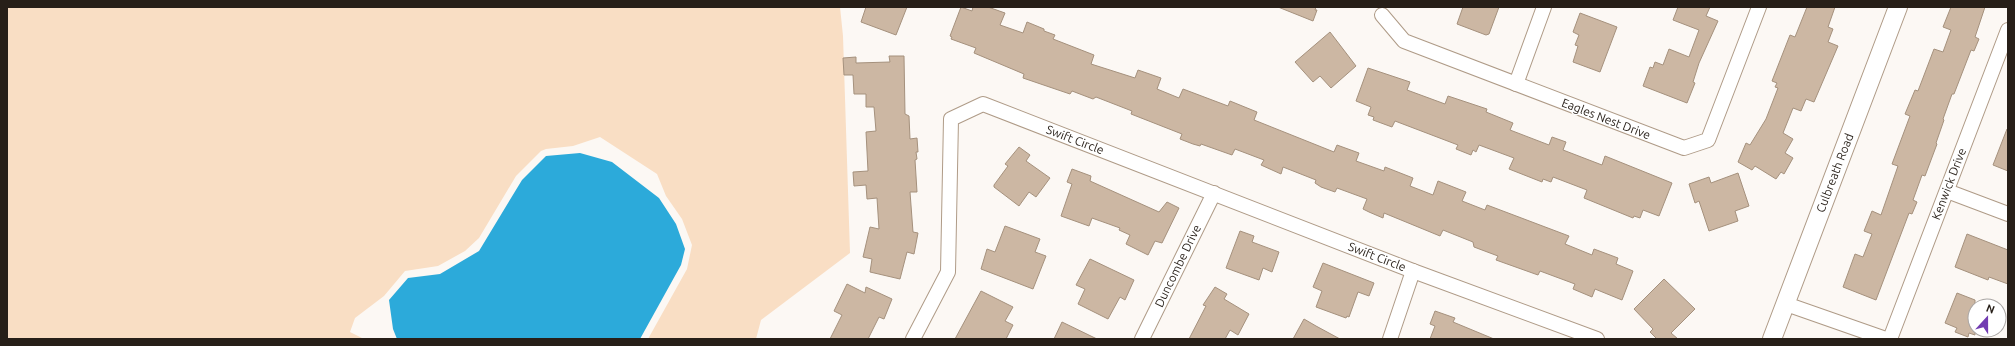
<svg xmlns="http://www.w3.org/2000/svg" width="2015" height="346" viewBox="0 0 2015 346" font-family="Ubuntu,sans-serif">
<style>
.green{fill:#f9dec4}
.water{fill:#2caada}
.building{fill:#ccb7a3;stroke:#a5917d}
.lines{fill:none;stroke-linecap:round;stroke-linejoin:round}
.minor-casing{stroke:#af9b87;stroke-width:16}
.tertiary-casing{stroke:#af9b87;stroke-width:20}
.minor{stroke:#fff;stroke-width:14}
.tertiary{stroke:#fff;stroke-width:18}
.labels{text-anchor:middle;stroke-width:3;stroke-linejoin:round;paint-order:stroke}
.street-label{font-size:12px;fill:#271f18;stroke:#fff}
</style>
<rect width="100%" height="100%" fill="#fcf8f4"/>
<polygon class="green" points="7,7 840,7 843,36 850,253 761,320 756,339 648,339 687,269 692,245 682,219 666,196 657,174 600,137 573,146 546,149 541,151 516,176 479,238 465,251 438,266 405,271 384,296 355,318 350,332 364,339 7,339"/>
<polygon class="water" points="580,153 612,162 659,198 676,224 685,249 681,265 640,339 397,339 393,329 389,300 408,278 440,274 479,251 522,180 546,156"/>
<g class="building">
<polygon points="866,7 907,7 896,35 861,22"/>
<polygon points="961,7 972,11 973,7 988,7 1005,13 1000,25 1023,33 1027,22 1044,29 1044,31 1055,35 1053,39 1094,55 1091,64 1135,78 1138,70 1161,78 1157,89 1179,98 1183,89 1228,106 1230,101 1257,112 1254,120 1334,152 1337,145 1359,153 1356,161 1384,171 1385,167 1413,178 1410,186 1433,195 1438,181 1466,192 1462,201 1485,210 1487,205 1569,236 1565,244 1592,255 1594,249 1618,258 1616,264 1633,271 1622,300 1595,289 1592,297 1573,289 1575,284 1540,271 1538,275 1496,260 1498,256 1474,247 1473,242 1443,230 1440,236 1384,213 1383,218 1369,212 1363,209 1367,199 1337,188 1335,192 1321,187 1315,183 1316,180 1283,167 1281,174 1261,165 1264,160 1235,149 1232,155 1201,144 1200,146 1193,144 1180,139 1182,134 1131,114 1132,111 1096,97 1093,99 1072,91 1070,94 1023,78 1024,74 974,53 976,48 951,39 952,37 950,36"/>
<polygon points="1278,7 1316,7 1315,10 1317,10 1313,21"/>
<polygon points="1463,7 1499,7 1489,34 1486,35 1457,24"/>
<polygon points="1678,7 1710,7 1706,16 1718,21 1699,63 1693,82 1695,83 1687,103 1643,86 1650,67 1653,68 1655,62 1663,65 1669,49 1689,57 1699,30 1673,20"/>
<polygon points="1807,7 1835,7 1828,27 1833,29 1828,42 1838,46 1814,102 1806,99 1801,111 1793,108 1783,133 1793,139 1785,153 1793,158 1784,174 1781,172 1776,179 1755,166 1752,170 1738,162 1746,143 1750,145 1766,119 1778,88 1775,87 1777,83 1772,81 1790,35 1795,37"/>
<polygon points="1951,7 1985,7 1975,37 1979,39 1974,51 1971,50 1954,94 1952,94 1943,119 1944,120 1936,143 1937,144 1925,176 1922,175 1913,200 1917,202 1912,214 1909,213 1876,300 1843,287 1855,254 1863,257 1872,234 1864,231 1872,211 1881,215 1898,166 1892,164 1910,116 1905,114 1915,90 1918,91 1934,49 1943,52 1951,30 1943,27"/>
<polygon points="1580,13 1617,27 1600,72 1573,62 1578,46 1575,45 1579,35 1573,32"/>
<polygon points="1330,32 1356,66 1331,88 1320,76 1313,82 1295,62"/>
<polygon points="889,56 904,56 905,114 909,116 910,139 917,138 918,152 916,152 917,159 915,160 917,192 910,192 913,232 918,233 914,254 907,252 900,279 870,272 872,259 863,257 870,227 879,229 877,198 867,199 866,185 854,186 853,172 868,171 866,132 876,131 874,107 866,107 866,94 854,94 853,75 844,75 843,58 856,57 856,63 890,62"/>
<polygon points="1368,68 1410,82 1407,90 1445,104 1448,96 1487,109 1486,112 1513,123 1510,130 1549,145 1552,137 1566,142 1563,150 1602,165 1605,156 1672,183 1659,216 1643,210 1640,218 1634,216 1633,218 1584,198 1587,190 1553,177 1551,182 1543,179 1542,182 1509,169 1514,158 1479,145 1476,152 1473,150 1471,155 1456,149 1458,145 1395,121 1392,127 1373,120 1374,117 1368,115 1371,107 1356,101"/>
<polygon points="2007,129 2008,129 2008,171 1993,165"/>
<polygon points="1019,147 1030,155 1026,161 1050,178 1036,197 1029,192 1019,206 994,187 994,185 1008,166 1005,164"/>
<polygon points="1072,169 1091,176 1090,181 1159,212 1167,202 1179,208 1162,243 1155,241 1148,255 1126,244 1130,235 1119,230 1120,228 1092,218 1089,226 1061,216 1072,184 1067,182"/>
<polygon points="1738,173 1749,206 1735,211 1738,221 1709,231 1699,201 1695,203 1689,184 1709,177 1711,183"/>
<polygon points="1005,226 1040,239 1035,252 1046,256 1033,289 981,269 987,249 995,252"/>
<polygon points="1240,231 1254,236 1252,242 1279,252 1272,272 1263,268 1259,280 1226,268"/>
<polygon points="1967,234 2008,250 2008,284 1989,277 1988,280 1955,267"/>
<polygon points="1090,259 1134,280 1125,300 1120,297 1108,319 1078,304 1085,289 1076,285"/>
<polygon points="1323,263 1374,283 1369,296 1358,292 1349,317 1347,316 1346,318 1316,307 1322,291 1313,287"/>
<polygon points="1664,279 1695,309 1671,333 1678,339 1657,339 1650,332 1653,329 1634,309"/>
<polygon points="847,284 865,293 866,287 892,299 884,319 879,317 868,339 830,339 842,315 834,311"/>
<polygon points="1215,287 1227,294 1224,299 1249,314 1238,335 1230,330 1225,339 1189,339 1206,306 1203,305"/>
<polygon points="981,291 1013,307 1005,321 1013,325 1006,339 955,339"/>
<polygon points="1957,293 1975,300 1975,335 1969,333 1968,337 1955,332 1957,328 1945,323"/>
<polygon points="1435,311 1455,318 1453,322 1494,339 1430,339 1435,326 1430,324"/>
<polygon points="1304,319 1316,326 1340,339 1293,339"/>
<polygon points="1062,322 1097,339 1054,339"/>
</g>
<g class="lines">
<g class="minor-casing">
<g id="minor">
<polyline points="1382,15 1404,41 1684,148 1708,140 1759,7"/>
<polyline points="1516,84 1544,7"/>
<polyline points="1947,191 2008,214"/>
<polyline points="1786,304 1886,339"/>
<polyline points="913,339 948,272 951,119 983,104 1413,271 1597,339"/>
<polyline points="1142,339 1214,193"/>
<polyline points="1390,339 1413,271"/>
<polyline points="1890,339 2008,30"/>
</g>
</g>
<g class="tertiary-casing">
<polyline id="tertiary" points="1772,339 1898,7"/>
</g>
<use href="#minor" class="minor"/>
<use href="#tertiary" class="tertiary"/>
</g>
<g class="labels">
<g class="street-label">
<text transform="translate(1606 119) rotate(21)" y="4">Eagles Nest Drive</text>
<text transform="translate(1075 140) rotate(21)" y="4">Swift Circle</text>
<text transform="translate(1835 173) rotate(-69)" y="4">Culbreath Road</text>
<text transform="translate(1949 184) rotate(-69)" y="4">Kenwick Drive</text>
<text transform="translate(1377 257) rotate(21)" y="4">Swift Circle</text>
<text transform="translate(1178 266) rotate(-64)" y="4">Duncombe Drive</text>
</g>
</g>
<rect width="2015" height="346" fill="none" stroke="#271f18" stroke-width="16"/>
<g transform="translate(1987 318) rotate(21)"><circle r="19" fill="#ffffff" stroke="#a9a5a3"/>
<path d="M0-3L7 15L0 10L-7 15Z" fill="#723cb2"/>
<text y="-6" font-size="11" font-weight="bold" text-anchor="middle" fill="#271f18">N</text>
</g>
</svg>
